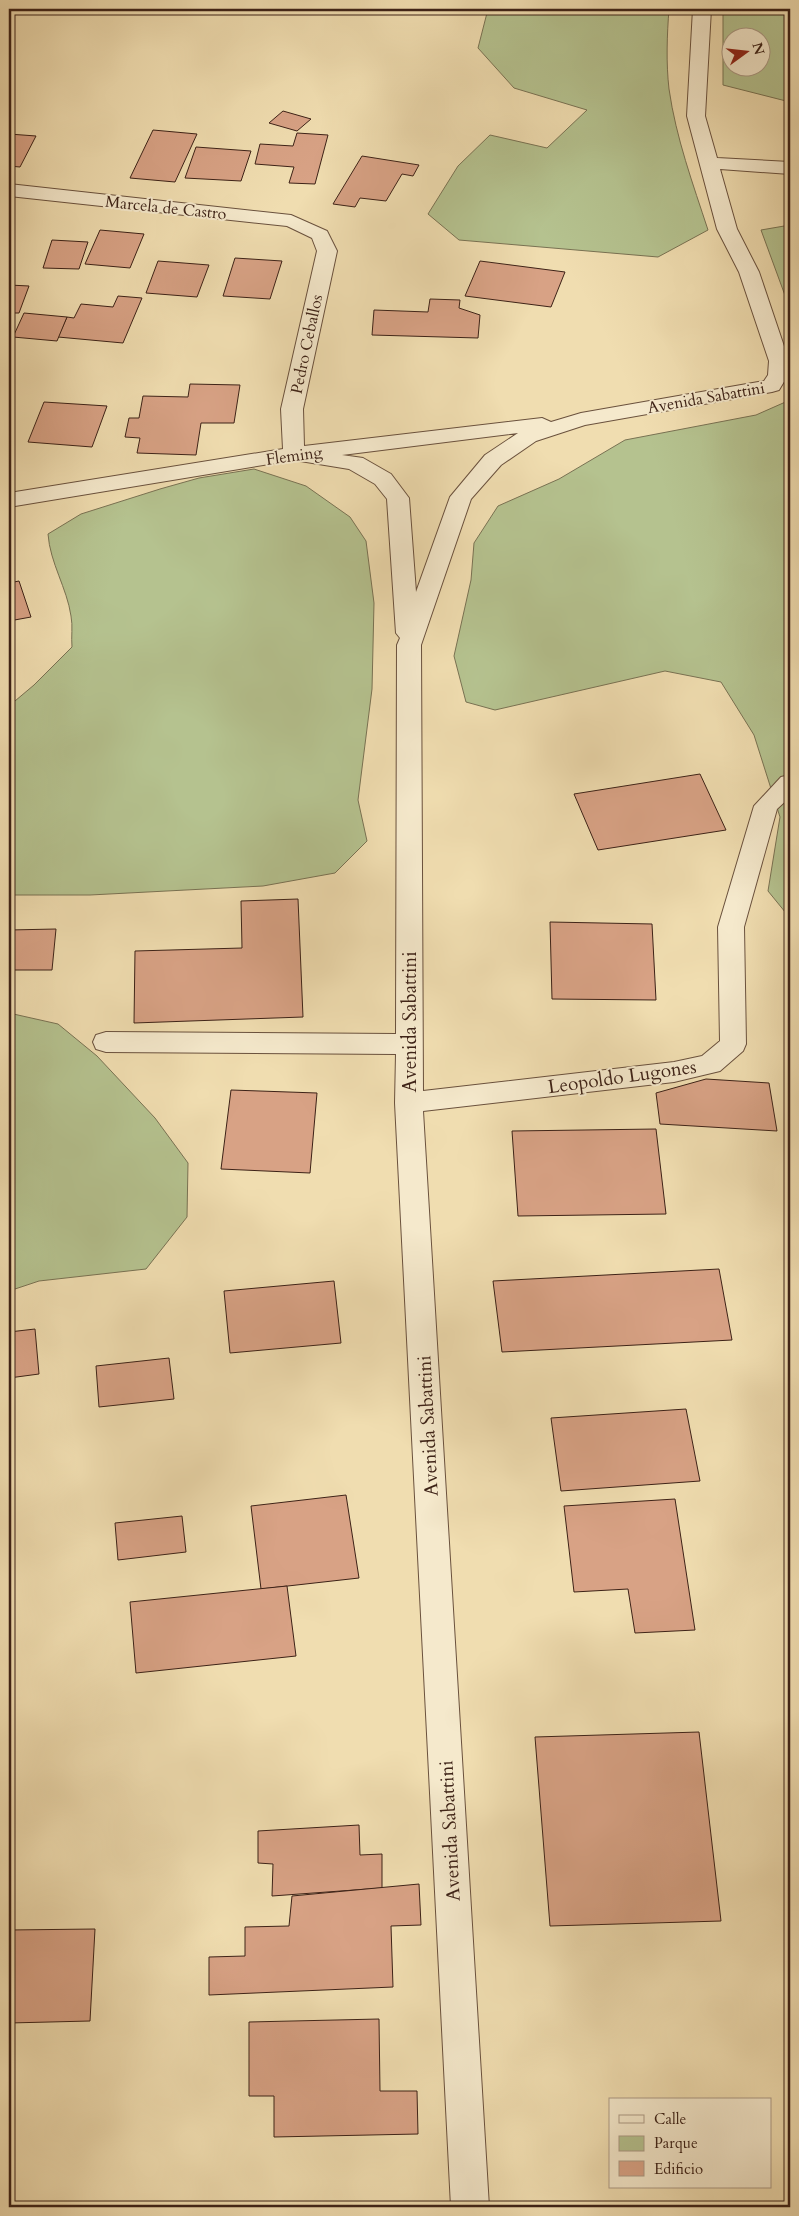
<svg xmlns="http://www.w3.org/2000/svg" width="799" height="2216" viewBox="0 0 799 2216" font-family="Cardo,serif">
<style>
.green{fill:#b5c28f;stroke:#797253;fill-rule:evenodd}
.building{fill:#d8a285;stroke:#3d2217}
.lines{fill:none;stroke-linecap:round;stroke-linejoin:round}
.minor-casing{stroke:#6a513d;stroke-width:2}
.minor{fill:#f5e9cc;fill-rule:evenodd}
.labels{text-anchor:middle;stroke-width:4;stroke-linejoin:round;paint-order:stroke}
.far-street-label{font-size:16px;fill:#3d2217;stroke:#f5e9cc}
.street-label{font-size:19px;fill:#3d2217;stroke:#f5e9cc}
</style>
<rect width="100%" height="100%" fill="#f0ddb0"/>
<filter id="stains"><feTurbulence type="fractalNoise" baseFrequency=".004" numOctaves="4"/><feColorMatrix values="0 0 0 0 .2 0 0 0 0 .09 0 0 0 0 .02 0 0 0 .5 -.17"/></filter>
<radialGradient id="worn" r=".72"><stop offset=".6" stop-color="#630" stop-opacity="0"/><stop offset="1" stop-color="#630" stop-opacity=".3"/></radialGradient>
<g class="green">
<path d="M488,9H669C667,35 666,63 669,89C676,138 693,184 708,230L658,257L459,240L428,214L458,166L490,135L547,148L587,110L514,88L478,48Z"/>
<path d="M723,9H790V102L723,85ZM732,38H762V68H732Z"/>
<polygon points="790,225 790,309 761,230"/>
<polygon points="790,400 790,918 768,891 780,817 754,735 721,682 665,671 495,710 466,702 454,656 471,580 474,543 498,506 559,479 625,440 756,415"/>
<path d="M254,469L306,486L350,517L366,541L374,603L372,689L358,800L367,841L335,873L263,886L90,895H9V706L34,685L72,647C71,637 73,626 71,616C67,588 50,563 48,534L81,514L160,489L199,478Z"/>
<polygon points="9,1013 58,1024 97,1056 155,1118 188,1163 187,1217 146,1269 39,1281 9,1291"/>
</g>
<g class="building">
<polygon points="283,111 311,119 297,131 269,123"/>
<polygon points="153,130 197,134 175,182 130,178"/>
<polygon points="297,133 328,135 315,184 289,183 294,167 255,164 260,144 293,146"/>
<polygon points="9,134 36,136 20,167 9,166"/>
<polygon points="196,147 251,151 241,181 185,178"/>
<polygon points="362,156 419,165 413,176 402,174 386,201 360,198 355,207 333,204"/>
<polygon points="100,230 144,234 130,268 85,264"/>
<polygon points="52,240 88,242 79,269 43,268"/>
<polygon points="235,258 282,261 270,299 223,296"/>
<polygon points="158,261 209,265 197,297 146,293"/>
<polygon points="480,261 565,272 551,307 465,296"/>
<polygon points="9,285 29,286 19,313 9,313"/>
<polygon points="118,296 142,298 123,343 58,337 67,317 74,318 81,304 113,307"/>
<polygon points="430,299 460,300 459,308 480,315 478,338 372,335 374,310 428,312"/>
<polygon points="24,313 67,317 57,341 13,337"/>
<polygon points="190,384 240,385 234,423 201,423 196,455 137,453 140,438 125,437 129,418 139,418 143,396 188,397"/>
<polygon points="44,402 107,406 92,447 28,442"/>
<polygon points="19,581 31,617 9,621 9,583"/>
<polygon points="700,774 726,830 598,850 574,794"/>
<polygon points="298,899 303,1017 134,1023 135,951 242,948 241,901"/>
<polygon points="550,922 652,924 656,1000 552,999"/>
<polygon points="56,929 52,970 9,970 9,930"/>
<polygon points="706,1079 769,1083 777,1131 660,1124 656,1093"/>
<polygon points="231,1090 317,1093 310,1173 221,1169"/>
<polygon points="656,1129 666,1214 518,1216 512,1131"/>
<polygon points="719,1269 732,1340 502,1352 493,1281"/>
<polygon points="334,1281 341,1343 230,1353 224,1291"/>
<polygon points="35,1329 39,1374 9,1378 9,1332"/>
<polygon points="169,1358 174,1399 99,1407 96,1366"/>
<polygon points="686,1409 700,1481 561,1491 551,1418"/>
<polygon points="346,1495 359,1578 261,1589 251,1506"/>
<polygon points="675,1499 695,1630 635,1633 628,1589 574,1592 564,1506"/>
<polygon points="182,1516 186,1552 118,1560 115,1523"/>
<polygon points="287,1586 296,1656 136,1673 130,1602"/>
<polygon points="699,1732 721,1921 550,1926 535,1737"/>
<polygon points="359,1825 360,1855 382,1854 382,1888 272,1896 273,1864 258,1863 258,1831"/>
<polygon points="419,1884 421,1925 391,1926 393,1987 209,1995 209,1957 245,1956 245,1927 289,1926 292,1896"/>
<polygon points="95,1929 90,2021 9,2023 9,1930"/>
<polygon points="379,2019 380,2091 417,2091 418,2134 274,2137 274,2096 249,2096 249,2022"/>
</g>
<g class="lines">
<g class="minor-casing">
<path id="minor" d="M693,9H711L705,116L717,158L790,162V174L720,169L737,229L759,272L789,361L788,375L779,390L772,392L585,425L536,441L501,465L471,499L421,645L423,1091L674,1062L702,1056L720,1041L718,927L754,806L781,777L790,775V797L777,809L744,927L746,1044L743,1051L720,1071L674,1082L423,1111L489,2207H451L395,1103L396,1054L106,1052L96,1049L93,1042L96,1035L106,1032L396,1034L397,645L400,638L396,633L387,499L375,484L349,469L294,460L9,507V493L283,449L281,409L317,251L312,238L287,226L9,196V184L291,215L327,231L337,251L303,409L304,446L542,418L551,422L581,413L764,381L768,375L769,361L739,272L717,229L687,116ZM518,433L485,455L450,497L416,592L409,498L391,474L363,458L342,455Z"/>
</g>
<use href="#minor" class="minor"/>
</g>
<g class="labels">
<g class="far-street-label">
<text transform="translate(166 207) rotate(6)" y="6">Marcela de Castro</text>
<text transform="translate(306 344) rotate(-78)" y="6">Pedro Ceballos</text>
<text transform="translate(706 397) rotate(-10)" y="6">Avenida Sabattini</text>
<text transform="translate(294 455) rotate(-8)" y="6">Fleming</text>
</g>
<g class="street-label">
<text transform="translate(409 1022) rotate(-90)" y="7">Avenida Sabattini</text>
<text transform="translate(622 1076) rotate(-8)" y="7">Leopoldo Lugones</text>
<text transform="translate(427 1426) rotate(-93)" y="7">Avenida Sabattini</text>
<text transform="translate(449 1831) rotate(-93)" y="7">Avenida Sabattini</text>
</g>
</g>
<rect width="799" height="2216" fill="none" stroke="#f0ddb0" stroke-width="30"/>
<rect x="10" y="10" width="779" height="2196" fill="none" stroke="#3d2217" stroke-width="2.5"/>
<rect x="15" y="15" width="769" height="2186" fill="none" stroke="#3d2217"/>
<rect x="609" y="2098" width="162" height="90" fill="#f5e9cc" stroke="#ab9984"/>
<rect x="619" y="2115" width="25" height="8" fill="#f5e9cc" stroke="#ab9984"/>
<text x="654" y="2124" font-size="15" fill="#3d2217">Calle</text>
<rect x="619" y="2136" width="25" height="15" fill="#b5c28f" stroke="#ab9984"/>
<text x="654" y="2148" font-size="15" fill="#3d2217">Parque</text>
<rect x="619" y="2161" width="25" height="15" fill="#d8a285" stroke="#ab9984"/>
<text x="654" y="2174" font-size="15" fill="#3d2217">Edificio</text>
<g transform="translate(746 52) rotate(75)"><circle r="24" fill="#f5e9cc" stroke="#ab9984"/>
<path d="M0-4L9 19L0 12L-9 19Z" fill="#8f2418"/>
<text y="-8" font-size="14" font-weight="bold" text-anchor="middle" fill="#3d2217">N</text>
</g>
<rect width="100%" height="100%" filter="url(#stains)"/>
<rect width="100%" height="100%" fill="url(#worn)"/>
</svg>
